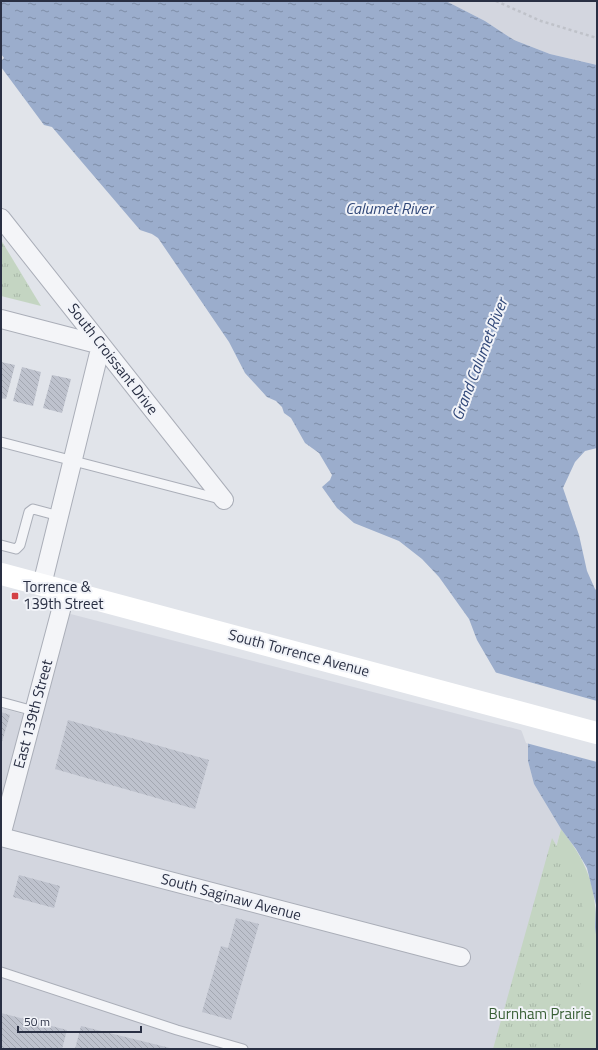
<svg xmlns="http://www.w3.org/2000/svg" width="598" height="1050" viewBox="0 0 598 1050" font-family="'Titillium Web',sans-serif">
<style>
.built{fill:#d3d6df}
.green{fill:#c4d5c2}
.park{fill:url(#park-tufts)}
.water{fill:url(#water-ripples)}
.pier{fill:#e1e4ea}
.building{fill:url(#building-back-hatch)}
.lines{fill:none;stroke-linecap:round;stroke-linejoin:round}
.lane-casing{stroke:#aaaeb8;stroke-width:11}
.street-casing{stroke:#aaaeb8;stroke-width:20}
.path{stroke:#bfc2c9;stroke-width:2.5;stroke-dasharray:3 3;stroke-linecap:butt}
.lane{stroke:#f4f5f8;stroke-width:9}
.street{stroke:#f4f5f8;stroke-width:18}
.secondary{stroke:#fff;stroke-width:22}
.poi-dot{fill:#d44246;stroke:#f1f3f8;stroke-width:1.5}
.labels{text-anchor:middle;stroke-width:4;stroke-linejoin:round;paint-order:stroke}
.street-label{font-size:15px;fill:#292f43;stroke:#f1f3f8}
.poi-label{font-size:15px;fill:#292f43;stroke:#f1f3f8;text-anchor:start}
.park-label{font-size:15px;fill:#385f35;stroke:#f1f3f8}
.water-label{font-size:16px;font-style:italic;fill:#314879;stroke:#f1f3f8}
</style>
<defs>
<pattern id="park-tufts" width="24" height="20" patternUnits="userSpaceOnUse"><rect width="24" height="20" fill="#c4d5c2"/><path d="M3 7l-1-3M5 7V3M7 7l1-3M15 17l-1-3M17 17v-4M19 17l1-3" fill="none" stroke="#a8b7a8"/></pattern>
<pattern id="water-ripples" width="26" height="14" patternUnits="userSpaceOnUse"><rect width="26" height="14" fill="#9badcc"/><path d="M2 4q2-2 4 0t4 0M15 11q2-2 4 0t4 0" fill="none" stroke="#7e8da7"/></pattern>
<pattern id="building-back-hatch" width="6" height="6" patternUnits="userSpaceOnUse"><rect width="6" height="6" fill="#bec2cd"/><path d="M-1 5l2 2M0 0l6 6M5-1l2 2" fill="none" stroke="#a3a7b1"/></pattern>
</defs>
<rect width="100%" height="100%" fill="#e1e4ea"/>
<g class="built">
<polygon points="446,1 597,1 597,65 550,54 514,40 485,21"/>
<polygon points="55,610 524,731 528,743 528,761 534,784 561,829 502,1049 1,1049 1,708 26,715"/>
</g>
<path class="green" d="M561,829C580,853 592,874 595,905C597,917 596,929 597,942V1049H502Z"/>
<g class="park">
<polygon points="1,240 41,306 1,296"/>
<path d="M552,838L570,869L573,880L578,888L582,902L584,921L583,939L584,968L576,1003L578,1012C571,1023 576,1021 578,1030C580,1035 576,1045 573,1049H493Z"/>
</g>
<polygon class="water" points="1,1 446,1 485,21 514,40 550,54 597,65 597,448 585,451 575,462 563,488 579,535 587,571 595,589 597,591 597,942 595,927 596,905 587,868 576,849 561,829 534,784 528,761 528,743 524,731 495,671 477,640 469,619 439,577 422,559 399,541 354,523 337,508 322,487 330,480 332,475 319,453 305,443 291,418 284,413 282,407 276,401 267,397 245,373 229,342 158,238 152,234 140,230 52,127 44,125 1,67 1,61 4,58 1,54"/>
<polygon class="pier" points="494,672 597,701 597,762 526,743 522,732"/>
<g class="building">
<polygon points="1,362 15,365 6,399 1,398"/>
<polygon points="22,367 41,372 33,406 13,401"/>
<polygon points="52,375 71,379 62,413 43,408"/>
<polygon points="1,712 10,715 1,745"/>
<polygon points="68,720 209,760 195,809 55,769"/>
<polygon points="19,875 60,886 54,908 13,897"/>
<polygon points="236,918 259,924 231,1020 202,1012 221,946 228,948"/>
<polygon points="1,1013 67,1030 62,1049 1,1049"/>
<polygon points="81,1026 170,1048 170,1049 75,1049"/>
</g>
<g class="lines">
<g class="lane-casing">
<g id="lane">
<polyline points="1,442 220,499"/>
<polyline points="1,545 16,549 20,545 29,512 33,509 59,516"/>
<polyline points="1,702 34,711"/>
<polyline points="1,972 177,1030 243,1049"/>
</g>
</g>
<g class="street-casing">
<g id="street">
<polyline points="1,218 224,500"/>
<polyline points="1,319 101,345 42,585"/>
<polyline points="1,836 66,591"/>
<polyline points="1,837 461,957"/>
</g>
</g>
<polyline class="path" points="496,1 541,21 597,38"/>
<use href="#lane" class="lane"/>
<use href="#street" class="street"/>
<polyline class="secondary" points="1,574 597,733"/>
</g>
<rect class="poi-dot" x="11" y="592" width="8" height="8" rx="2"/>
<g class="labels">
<g class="street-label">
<text transform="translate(113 359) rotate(52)" y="5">South Croissant Drive</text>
<text transform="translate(299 653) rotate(15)" y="5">South Torrence Avenue</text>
<text transform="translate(33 714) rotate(-75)" y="5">East 139th Street</text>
<text transform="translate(231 897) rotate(15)" y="5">South Saginaw Avenue</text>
</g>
<g class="poi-label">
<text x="23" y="592">Torrence &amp;<tspan x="23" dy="17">139th Street</tspan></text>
</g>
<g class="park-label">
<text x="540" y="1019">Burnham Prairie</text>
</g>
<g class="water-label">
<text x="389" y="214">Calumet River</text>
<text transform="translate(479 359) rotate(-69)" y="6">Grand Calumet River</text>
</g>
</g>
<rect width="598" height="1050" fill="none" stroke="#292f43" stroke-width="4"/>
<path d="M18 1026v6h123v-6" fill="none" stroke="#292f43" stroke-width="2"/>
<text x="24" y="1026" font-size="12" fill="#292f43" stroke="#f1f3f8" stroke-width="3" paint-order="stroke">50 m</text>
</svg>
